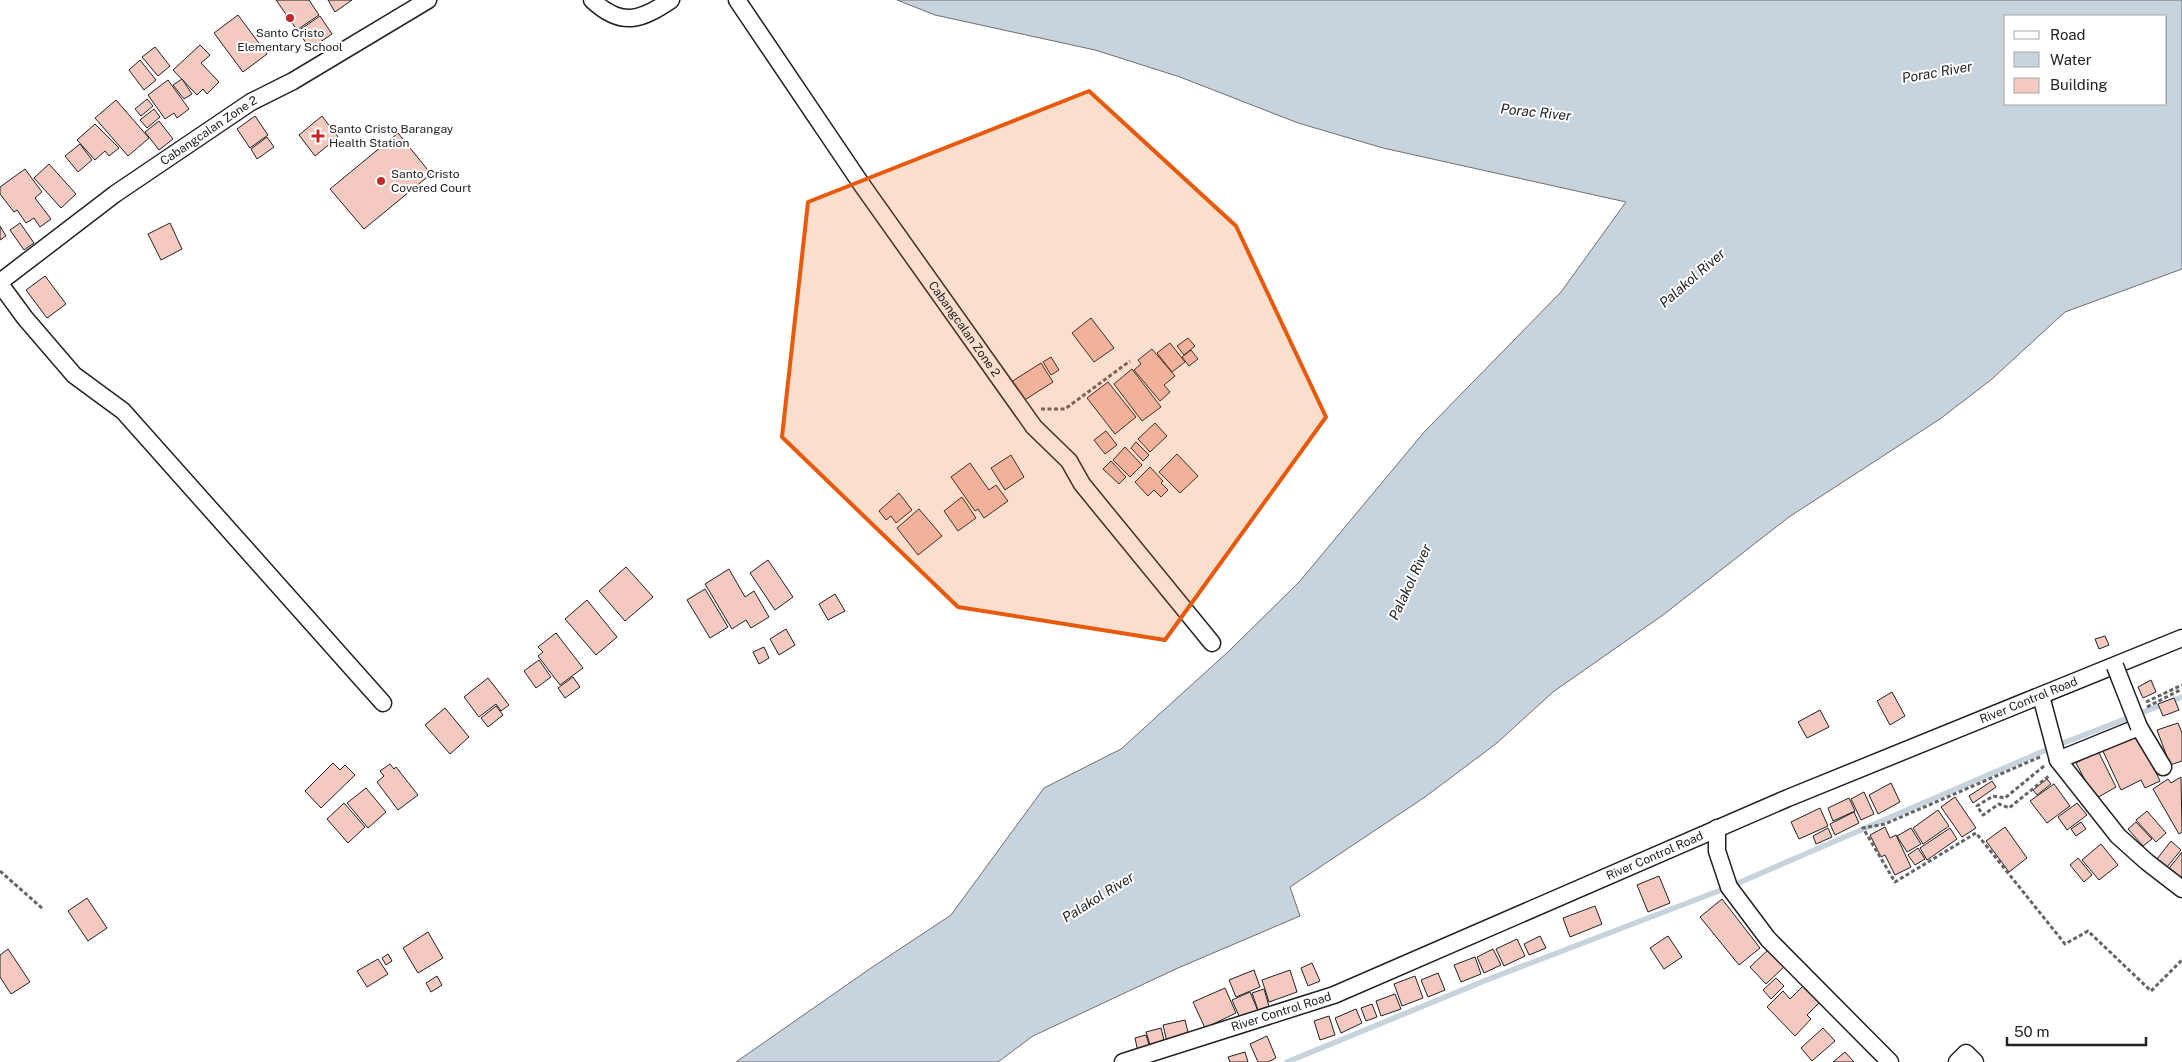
<svg xmlns="http://www.w3.org/2000/svg" width="2182" height="1062" viewBox="0 0 2182 1062" font-family="'Public Sans',sans-serif">
<style>
.water{fill:#c7d3dd;stroke:#6f6f6f;fill-rule:evenodd}
.lines{fill:none;stroke-linecap:round;stroke-linejoin:round}
.stream{stroke:#c7d3dd;stroke-width:5.5}
.building{fill:#f3c9c0;stroke:#222}
.street-casing{stroke:#222;stroke-width:19}
.path{stroke:#646464;stroke-width:3;stroke-dasharray:4 2.5;stroke-linecap:butt}
.street{stroke:#fff;stroke-width:16}
.street-bridge-casing{stroke:#222;stroke-width:19;stroke-linecap:butt}
.street-bridge{stroke:#fff;stroke-width:16}
.marked{fill:#e8590c;fill-opacity:0.2;stroke:#e8590c;stroke-width:4;stroke-linejoin:round}
.poi-dot{fill:#c62828;stroke:#fff;stroke-width:2}
.labels{text-anchor:middle;stroke-width:4;stroke-linejoin:round;paint-order:stroke}
.poi-label{font-size:12px;fill:#222;stroke:#fff;text-anchor:start}
.street-label{font-size:12px;fill:#222;stroke:#fff}
.water-label{font-size:14px;font-style:italic;fill:#222;stroke:#fff}
</style>
<rect width="100%" height="100%" fill="#fff"/>
<path class="water" d="M897,0H2182V269L2065,312L1992,379L1940,419L1789,517L1663,615L1553,692L1497,743L1425,797L1290,887L1300,916L1178,968L1033,1036L998,1062H736L871,968L951,915L1044,788L1121,749L1230,650L1300,581L1425,431L1561,292L1626,202L1383,148L1298,123L1180,77L1095,50L935,15ZM2006,16H2166V104H2006Z"/>
<g class="lines">
<polyline class="stream" points="1287,1062 1489,979 1729,887 2053,747 2182,697"/>
</g>
<g class="building">
<polygon points="276,0 309,0 319,15 297,30"/>
<polygon points="328,0 352,0 335,12"/>
<polygon points="238,15 267,54 243,72 214,33"/>
<polygon points="320,16 332,34 310,49 298,31"/>
<polygon points="200,45 210,55 201,63 219,82 207,94 203,89 197,95 173,70"/>
<polygon points="155,47 170,66 158,76 142,57"/>
<polygon points="140,60 156,80 144,90 129,70"/>
<polygon points="182,79 192,94 184,99 173,85"/>
<polygon points="168,80 189,109 177,118 174,113 165,119 148,95"/>
<polygon points="147,99 153,106 141,116 135,109"/>
<polygon points="116,100 149,138 128,156 95,118"/>
<polygon points="154,109 160,117 147,128 140,120"/>
<polygon points="255,116 268,135 250,148 237,129"/>
<polygon points="322,116 338,137 315,156 299,135"/>
<polygon points="159,121 173,139 159,150 145,132"/>
<polygon points="95,124 119,148 109,156 105,151 95,160 77,140"/>
<polygon points="398,133 431,174 364,229 330,189"/>
<polygon points="267,137 274,147 257,159 251,149"/>
<polygon points="80,144 92,160 78,172 65,156"/>
<polygon points="49,164 76,194 61,208 34,178"/>
<polygon points="25,169 42,192 35,198 51,219 40,227 34,218 26,223 17,210 14,212 0,194 0,187"/>
<polygon points="20,223 34,243 24,250 10,230"/>
<polygon points="170,223 182,249 161,260 148,234"/>
<polygon points="0,226 6,236 0,240"/>
<polygon points="45,276 66,304 47,318 26,290"/>
<polygon points="1091,318 1114,348 1094,362 1072,333"/>
<polygon points="1188,338 1195,346 1184,355 1177,346"/>
<polygon points="1170,343 1185,362 1172,372 1157,353"/>
<polygon points="1152,349 1175,376 1164,385 1170,392 1160,401 1134,370 1141,364 1138,360"/>
<polygon points="1191,350 1198,359 1189,366 1182,357"/>
<polygon points="1051,357 1059,370 1051,375 1043,362"/>
<polygon points="1041,363 1053,382 1023,401 1011,382"/>
<polygon points="1132,369 1161,407 1142,421 1114,384"/>
<polygon points="1108,382 1136,417 1115,434 1087,398"/>
<polygon points="1155,423 1167,436 1150,452 1138,439"/>
<polygon points="1106,431 1117,445 1105,454 1094,440"/>
<polygon points="1136,442 1149,455 1143,461 1131,448"/>
<polygon points="1125,447 1142,465 1130,477 1113,460"/>
<polygon points="1177,454 1198,476 1180,493 1159,472"/>
<polygon points="1011,455 1024,477 1005,490 991,468"/>
<polygon points="1111,461 1126,477 1119,484 1103,469"/>
<polygon points="970,463 989,490 996,485 1008,501 984,518 978,509 975,511 951,477"/>
<polygon points="1150,467 1163,481 1161,483 1168,490 1161,497 1154,490 1148,496 1135,482"/>
<polygon points="899,493 912,510 896,523 891,516 886,520 879,511"/>
<polygon points="962,497 976,518 958,531 944,511"/>
<polygon points="919,509 942,536 918,555 897,528"/>
<polygon points="768,560 793,597 775,610 750,573"/>
<polygon points="626,567 653,597 625,621 599,591"/>
<polygon points="729,569 745,597 754,591 769,617 751,628 746,620 732,629 705,584"/>
<polygon points="705,589 728,627 710,638 687,600"/>
<polygon points="835,594 845,611 828,620 819,604"/>
<polygon points="587,600 617,637 596,655 565,619"/>
<polygon points="786,629 795,645 779,655 770,639"/>
<polygon points="556,633 583,668 560,685 538,656 543,652 538,647"/>
<polygon points="2105,636 2109,645 2099,649 2095,639"/>
<polygon points="764,647 769,658 759,664 753,652"/>
<polygon points="539,660 551,677 536,688 524,671"/>
<polygon points="573,677 580,687 565,698 558,688"/>
<polygon points="488,678 509,705 501,711 496,704 479,717 464,697"/>
<polygon points="2151,680 2156,692 2143,698 2138,687"/>
<polygon points="1892,692 1905,716 1890,725 1877,701"/>
<polygon points="2174,698 2179,710 2163,716 2158,704"/>
<polygon points="496,706 503,715 488,727 481,718"/>
<polygon points="445,708 469,737 450,754 425,725"/>
<polygon points="1820,710 1829,727 1807,738 1798,722"/>
<polygon points="2178,723 2182,733 2182,761 2170,765 2157,730"/>
<polygon points="2137,732 2160,781 2145,788 2141,780 2121,790 2102,749"/>
<polygon points="2098,751 2116,787 2095,799 2076,763"/>
<polygon points="333,763 340,770 345,765 355,775 321,808 305,791"/>
<polygon points="390,764 394,769 396,767 418,795 398,810 377,782 384,776 380,771"/>
<polygon points="2181,777 2182,832 2179,834 2153,789 2168,779 2171,783"/>
<polygon points="2047,779 2051,784 2037,795 2033,790"/>
<polygon points="1992,781 1996,787 1973,803 1969,796"/>
<polygon points="1891,783 1900,802 1878,814 1869,795"/>
<polygon points="2054,784 2070,806 2047,823 2030,801"/>
<polygon points="366,788 386,812 368,828 347,803"/>
<polygon points="1864,792 1874,814 1861,820 1851,799"/>
<polygon points="1955,797 1976,828 1962,837 1941,807"/>
<polygon points="1849,798 1855,811 1833,821 1828,808"/>
<polygon points="344,803 365,827 348,843 327,819"/>
<polygon points="2077,803 2087,815 2067,830 2058,817"/>
<polygon points="1820,808 1828,826 1799,839 1791,822"/>
<polygon points="1938,810 1949,826 1923,844 1913,828"/>
<polygon points="2147,811 2166,833 2156,842 2136,820"/>
<polygon points="1854,812 1859,823 1835,835 1830,824"/>
<polygon points="2081,822 2086,829 2076,836 2071,829"/>
<polygon points="2136,822 2152,839 2143,846 2128,829"/>
<polygon points="1885,827 1890,838 1896,835 1911,867 1895,875 1885,855 1881,857 1870,835"/>
<polygon points="2005,827 2027,858 2009,872 1986,841"/>
<polygon points="1828,828 1832,837 1816,844 1813,836"/>
<polygon points="1911,828 1921,844 1907,852 1897,836"/>
<polygon points="1950,828 1957,839 1927,860 1920,848"/>
<polygon points="2171,841 2181,850 2167,867 2157,859"/>
<polygon points="2101,844 2118,865 2099,880 2082,860"/>
<polygon points="1918,848 1925,859 1915,865 1908,855"/>
<polygon points="2182,852 2182,883 2167,871"/>
<polygon points="2078,858 2092,875 2084,882 2070,865"/>
<polygon points="1659,876 1670,903 1648,912 1637,885"/>
<polygon points="87,898 107,928 88,941 68,911"/>
<polygon points="1722,899 1760,948 1739,965 1700,917"/>
<polygon points="1595,906 1602,924 1570,937 1563,918"/>
<polygon points="428,932 443,958 418,973 403,948"/>
<polygon points="1540,936 1546,948 1529,955 1524,944"/>
<polygon points="1668,936 1682,957 1664,969 1650,948"/>
<polygon points="1517,939 1525,956 1504,966 1496,949"/>
<polygon points="8,949 30,982 11,994 0,977 0,955"/>
<polygon points="1493,949 1501,965 1484,973 1477,957"/>
<polygon points="1769,949 1785,966 1766,984 1750,967"/>
<polygon points="388,954 392,961 386,965 382,958"/>
<polygon points="1475,957 1481,974 1461,982 1454,965"/>
<polygon points="378,959 388,974 367,987 357,971"/>
<polygon points="1312,963 1320,981 1308,986 1301,968"/>
<polygon points="1254,970 1260,987 1236,997 1229,980"/>
<polygon points="1290,970 1297,992 1269,1002 1262,980"/>
<polygon points="1438,973 1445,990 1428,997 1421,980"/>
<polygon points="437,976 442,985 431,992 426,983"/>
<polygon points="1415,976 1423,998 1402,1006 1394,984"/>
<polygon points="1776,978 1784,986 1771,999 1763,990"/>
<polygon points="1803,986 1819,1003 1807,1015 1811,1019 1795,1036 1767,1007 1783,991 1790,999"/>
<polygon points="1225,988 1236,1013 1205,1028 1193,1002"/>
<polygon points="1264,989 1269,1006 1258,1010 1252,993"/>
<polygon points="1250,992 1258,1011 1240,1018 1232,1000"/>
<polygon points="1395,994 1401,1009 1381,1016 1376,1001"/>
<polygon points="1372,1004 1377,1017 1366,1021 1361,1008"/>
<polygon points="1356,1009 1362,1023 1341,1033 1335,1018"/>
<polygon points="1329,1016 1335,1035 1320,1040 1314,1021"/>
<polygon points="1185,1020 1189,1036 1167,1042 1163,1025"/>
<polygon points="1161,1028 1165,1044 1151,1048 1146,1032"/>
<polygon points="1823,1028 1835,1041 1812,1061 1801,1048"/>
<polygon points="1146,1035 1150,1048 1138,1052 1135,1038"/>
<polygon points="1267,1036 1276,1058 1268,1062 1258,1062 1250,1044"/>
<polygon points="1245,1052 1248,1062 1230,1062 1228,1057"/>
<polygon points="1845,1052 1854,1062 1833,1062"/>
</g>
<g class="lines">
<g class="street-casing">
<g id="street">
<path d="M592,0C622,28 641,20 671,0"/>
<path id="s1" d="M737,0L862,185L1034,427L1069,461L1082,484L1212,643"/>
<path id="s2" d="M0,282L115,194L251,102L293,81L428,0"/>
<polyline points="0,284 25,318 74,375 123,411 383,703"/>
<polyline points="2041,696 2058,760 2118,836 2147,862 2182,889"/>
<polyline points="2058,760 2139,727 2163,767"/>
<polyline points="1717,828 1717,851 1729,887 1768,939 1890,1062"/>
<path id="s3" d="M1123,1062L1334,995L1788,798L2182,638"/>
<polyline points="1957,1062 1966,1053 1975,1062"/>
</g>
</g>
<g class="path">
<polyline points="1041,409 1065,409 1130,361"/>
<polyline points="2146,702 2182,685"/>
<polyline points="2147,707 2182,689"/>
<polyline points="2040,757 1885,824 1863,828 1895,882 1976,833 2065,944 2088,931 2151,991 2182,960"/>
<polyline points="2044,766 2005,798 1993,796 1977,806 1983,815 1999,804 2009,808 2050,775"/>
<polyline points="0,871 43,909"/>
</g>
<use href="#street" class="street"/>
<g class="street-bridge-casing">
<polyline id="street-bridge" points="2115,666 2139,727"/>
</g>
<use href="#street-bridge" class="street-bridge"/>
</g>
<path class="marked" d="M1089,91L1236,226L1326,417L1165,640L958,607L782,437L808,202Z"/>
<g class="poi-dot">
<circle cx="290" cy="18" r="5"/>
<path d="M315.5 128.5h5v5h5v5h-5v5h-5v-5h-5v-5h5z"/>
<circle cx="381" cy="181" r="5"/>
</g>
<g class="labels">
<g class="poi-label">
<text x="290" y="37" text-anchor="middle">Santo Cristo<tspan x="290" dy="14">Elementary School</tspan></text>
<text x="329" y="133">Santo Cristo Barangay<tspan x="329" dy="14">Health Station</tspan></text>
<text x="391" y="178">Santo Cristo<tspan x="391" dy="14">Covered Court</tspan></text>
</g>
<g class="street-label">
<text dy="4" stroke="none"><textPath href="#s2" startOffset="258">Cabangcalan Zone 2</textPath></text>
<text dy="4" stroke="none"><textPath href="#s1" startOffset="400">Cabangcalan Zone 2</textPath></text>
<text dy="4" stroke="none"><textPath href="#s3" startOffset="976">River Control Road</textPath></text>
<text dy="4" stroke="none"><textPath href="#s3" startOffset="571">River Control Road</textPath></text>
<text dy="4" stroke="none"><textPath href="#s3" startOffset="166">River Control Road</textPath></text>
</g>
<g class="water-label">
<text transform="translate(1937 72) rotate(-10)" y="5">Porac River</text>
<text transform="translate(1536 112) rotate(6)" y="5">Porac River</text>
<text transform="translate(1692 278) rotate(-41)" y="5">Palakol River</text>
<text transform="translate(1410 582) rotate(-65)" y="5">Palakol River</text>
<text transform="translate(1098 897) rotate(-32)" y="5">Palakol River</text>
</g>
</g>
<rect x="2004" y="15" width="162" height="90" fill="#ffffff" stroke="#a7a7a7"/>
<rect x="2014" y="31" width="25" height="8" fill="#ffffff" stroke="#a7a7a7"/>
<text x="2050" y="40" font-size="15" fill="#222222">Road</text>
<rect x="2014" y="52" width="25" height="15" fill="#c7d3dd" stroke="#a7a7a7"/>
<text x="2050" y="65" font-size="15" fill="#222222">Water</text>
<rect x="2014" y="78" width="25" height="15" fill="#f3c9c0" stroke="#a7a7a7"/>
<text x="2050" y="90" font-size="15" fill="#222222">Building</text>
<path d="M2007 1037v8h139v-8" fill="none" stroke="#222222" stroke-width="2.5"/>
<text x="2014" y="1037" font-size="15" fill="#222222" stroke="#ffffff" stroke-width="4" paint-order="stroke">50 m</text>
</svg>
